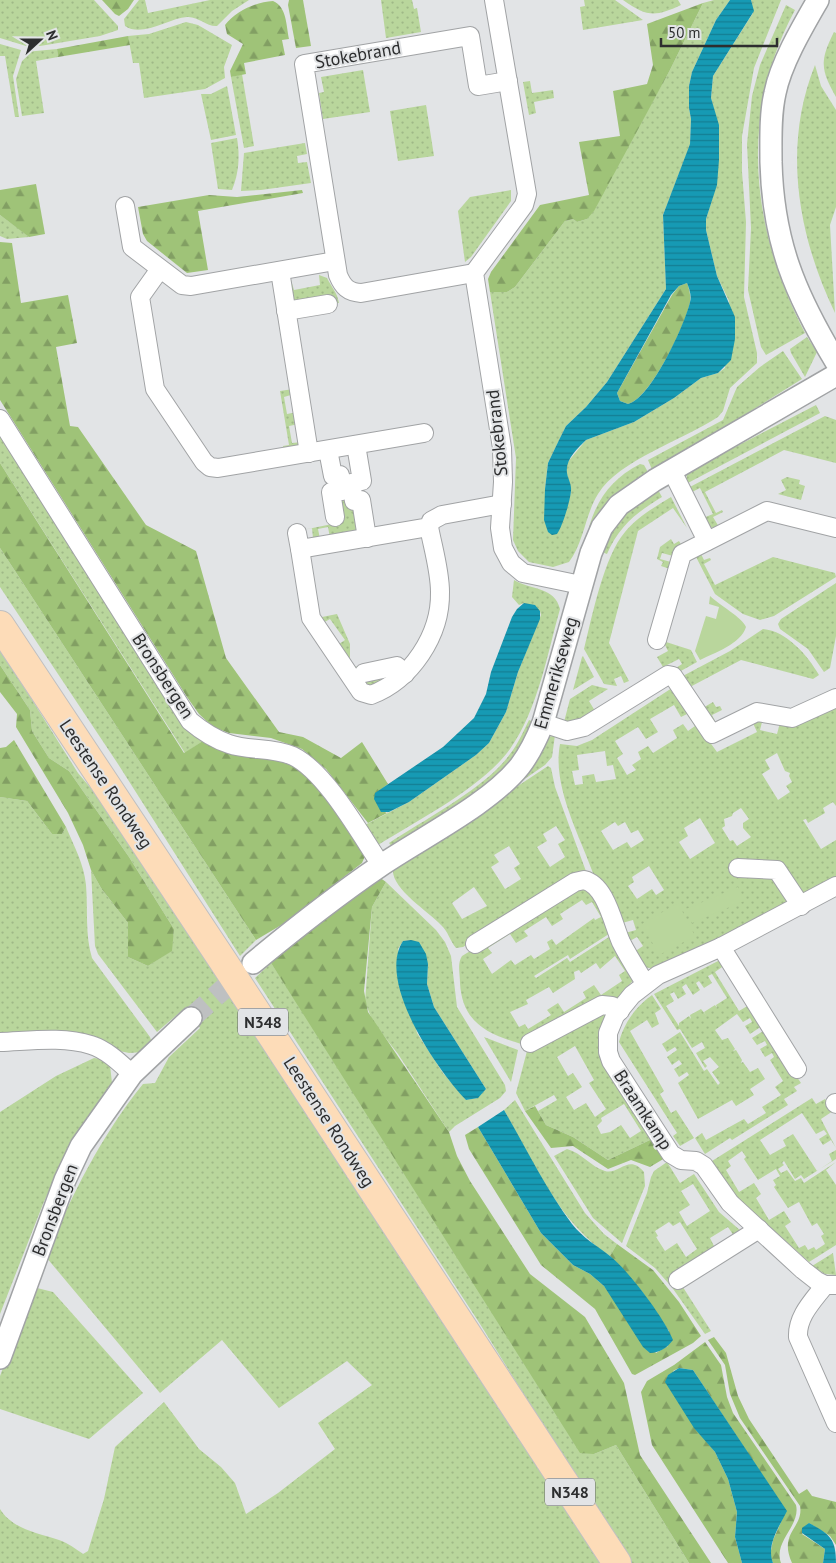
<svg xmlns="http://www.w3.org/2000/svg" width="836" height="1563" viewBox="0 0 836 1563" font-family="'PT Sans',sans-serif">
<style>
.grass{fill:url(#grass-dots);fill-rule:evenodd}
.forest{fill:url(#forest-firs)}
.park{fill:#b9d69c}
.water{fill:url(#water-rules);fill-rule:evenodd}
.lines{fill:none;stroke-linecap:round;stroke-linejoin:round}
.tertiary-tunnel{stroke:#bec0c1;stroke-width:21;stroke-dasharray:21 11;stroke-linecap:butt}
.minor-casing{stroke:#a1a3a5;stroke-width:20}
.tertiary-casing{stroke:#a1a3a5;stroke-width:24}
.primary-casing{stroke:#c0c0c1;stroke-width:30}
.minor{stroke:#fff;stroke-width:18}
.tertiary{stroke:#fff;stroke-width:21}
.primary{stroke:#fddcb8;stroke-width:28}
.labels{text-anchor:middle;stroke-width:4;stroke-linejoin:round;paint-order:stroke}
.shield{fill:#e2e4e6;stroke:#636566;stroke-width:1}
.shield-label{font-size:16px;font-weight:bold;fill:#2d2e2f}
.street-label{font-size:18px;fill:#2d2e2f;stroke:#e2e4e6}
</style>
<defs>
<pattern id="grass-dots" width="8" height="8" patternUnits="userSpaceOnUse" patternTransform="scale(1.25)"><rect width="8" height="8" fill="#b9d69c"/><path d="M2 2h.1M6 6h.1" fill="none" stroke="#9fb887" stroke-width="1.8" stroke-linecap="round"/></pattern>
<pattern id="forest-firs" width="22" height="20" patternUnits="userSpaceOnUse" patternTransform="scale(1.25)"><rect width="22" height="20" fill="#9fc378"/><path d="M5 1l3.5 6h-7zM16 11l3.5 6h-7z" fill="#829f63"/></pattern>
<pattern id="water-rules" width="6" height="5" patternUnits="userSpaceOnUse" patternTransform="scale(1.25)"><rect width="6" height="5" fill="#169ab4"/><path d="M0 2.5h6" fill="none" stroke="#147e93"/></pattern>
</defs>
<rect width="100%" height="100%" fill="#e2e4e6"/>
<g class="grass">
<polygon points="0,0 94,0 118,26 118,30 100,36 40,46 26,46 0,38"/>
<path d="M139,0H145L148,13L210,0H249L232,11L217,26C207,27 198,16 187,17C169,18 142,38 125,26L124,19Z"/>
<polygon points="381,0 412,0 414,9 417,8 421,32 386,38"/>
<polygon points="584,0 615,0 643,20 583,30 580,7 585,6"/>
<path d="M623,0H678L681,5C655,17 647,17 623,0Z"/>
<path d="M714,0H730L716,20L692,72L689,86V108L691,119L690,145L663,215L666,289L607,382L586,407L566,426L548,463L545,489L546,524L563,519L571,492L566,470L567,463L586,440L634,422L674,398L701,378L718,373L725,368L729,301L717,276L706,230V219L713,196L717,121L711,98L713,76L753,13L751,0H781L754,68L742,136V172L746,222L744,297L757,353V363L730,388L723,411L718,417C683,440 619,460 598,494C585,515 584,542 569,562L553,567L529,562L518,551L513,540L516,458L490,292H507L515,287L565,221L573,219L577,222L587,219L670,70L703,3Z"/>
<path d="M786,5L795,10C738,115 751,229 805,333L766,355L761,347L748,290L751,228L747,144L752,96L760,65Z"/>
<polygon points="186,22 198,25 232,45 224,67 225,78 205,89 144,98 139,63 133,63 128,36 149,34"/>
<path d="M834,32L836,33V97C820,69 820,60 834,32Z"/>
<polygon points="0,44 21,50 13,76 19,117 15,117 5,56 0,56"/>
<polygon points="57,49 58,57 36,61 44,113 22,116 16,79 25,52"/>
<path d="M815,65L821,86L836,110V207L830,225L835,313C798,236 782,147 815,65Z"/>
<polygon points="363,70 370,112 323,119 319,93 324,92 321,77"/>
<polygon points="242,74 254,146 244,148 231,77"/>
<polygon points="530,81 532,93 553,90 554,98 534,102 536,113 529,115 523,82"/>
<polygon points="227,86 236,135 211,140 201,94 211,94"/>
<polygon points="426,105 434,156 398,161 390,111"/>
<path d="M237,138C240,156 239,173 232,190L218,189L211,143Z"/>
<polygon points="305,143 307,154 297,156 298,163 307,162 311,183 261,190 241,191 244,153"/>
<polygon points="511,190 511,201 471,257 465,262 458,211 470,197"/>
<path d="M0,215C10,223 19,228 29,237L7,239L0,236Z"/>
<path d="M319,275L327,278C332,288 337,292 339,303H293L287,281L291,280L294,290L320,285Z"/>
<polygon points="807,337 817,352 805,377 791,353 790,349"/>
<polygon points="783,351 802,379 653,472 648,460 723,420 737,387 760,367"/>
<polygon points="293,389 294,394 284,397 287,414 297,412 299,424 289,426 292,443 302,442 303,447 283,451 283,446 289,445 280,391"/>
<polygon points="816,405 820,413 686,484 687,472"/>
<polygon points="825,416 836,420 836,463 784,450 705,492 716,513 722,510 723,512 713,517 719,527 709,528 703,518 713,514 700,488 690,493 688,488"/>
<polygon points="0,427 206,739 185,753 0,463"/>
<path d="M640,464L644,465L649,474L591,528L589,527C598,497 612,479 640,464Z"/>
<polygon points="787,477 800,480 799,484 805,486 801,500 778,494 786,490 781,480"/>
<path d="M657,488L662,497C637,512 619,526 607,554L599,551L616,520Z"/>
<polygon points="346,497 348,508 356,507 360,533 330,538 328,527 318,529 320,539 313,538 312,528 293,532 342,522 338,498"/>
<path d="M671,497L687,528L673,508L638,531L609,643L629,681L624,683L621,676L614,679L617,686L604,684L584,649C592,617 604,556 625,532C637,517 655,507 671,497Z"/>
<polygon points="671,539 674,544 679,541 682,546 673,556 662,553 660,559 671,562 670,569 661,566 663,562 657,559 660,547"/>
<polygon points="0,548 256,940 240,956 118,764 0,587"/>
<polygon points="699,550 704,560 710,558 711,560 704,564 715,585 773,557 835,573 836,577 774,616 760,620 743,614 715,594 694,553"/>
<path d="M514,580C531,590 555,587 560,609C547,655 538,709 510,749C483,787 418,820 378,845L361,827L409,802L476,755L489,743L506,712L518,672L541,615L540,611L524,603L519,605L512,597Z"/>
<polygon points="836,583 836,636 830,668 824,672 808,649 780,629 778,624 781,619"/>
<polygon points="337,614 350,644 350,662 353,666 391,674 370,691 336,646 345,640 330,619 321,624 317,618"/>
<path d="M763,629C787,631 808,656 819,675L813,679L741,660L690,687L701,709L713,702L716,707L720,706L722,710L712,715L717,725L712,726L679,678L730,651Z"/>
<polygon points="663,641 691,650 697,662 679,672 676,668 682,664 679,659 663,667 657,657 668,651"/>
<path d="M0,649L78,773L111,812L601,1563H0V1509C12,1529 38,1533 59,1540C68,1543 76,1549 83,1554L88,1551L104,1499L115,1447L164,1402L199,1449L221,1467L235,1483L246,1514L278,1493L335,1449L318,1423L372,1385L347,1361L279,1408L222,1340L160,1393L46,1257C71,1196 101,1136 143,1084L155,1083L169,1057L200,1028L186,1007L157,1032L98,954L95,946L91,870L101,888L128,923V957L148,966L171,951L174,929L129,857L69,771L49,758L32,731L30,710L0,665Z"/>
<polygon points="583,656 594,677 573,690 582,657"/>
<polygon points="592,685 608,689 589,701 595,711 574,723 564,722 570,699"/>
<path d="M672,688L707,742L709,741L717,752L757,732L752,721L763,718L760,730L777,734L780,723L836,707V806L833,802L823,808L825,813L808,823L806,819L803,820L821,849L836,840V879L803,893L769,872L788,892V903L655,969L644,967L634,952L643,946L637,937L628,942L625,933L636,930L633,920L622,923L591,875L593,873C579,834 552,786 560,744L577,746L592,740ZM674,705L681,717L687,714L695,726L688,731L683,724L673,730L677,738L653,753L648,746L638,752L641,759L632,765L636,770L627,775L617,758L623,754L615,741L638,727L646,739L658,732L650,719ZM605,751L607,766L613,765L616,779L596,782L594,774L582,776L583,784L575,785L572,771L579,770L577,755ZM777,753L785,771L790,773L789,776L792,782L786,786L790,792L778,800L762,774L770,769L765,760ZM741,808L749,819L743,823V828L751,837L737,846L733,840L730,841L722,828L725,826L724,819L732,816L733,813ZM700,818L715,843L690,859L679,842L688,836L684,828ZM615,822L618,826L625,822L631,833L638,830L644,840L631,848L627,842L613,850L601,831ZM649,866L664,890L656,895L652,889L637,899L628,886L634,882L632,877Z"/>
<path d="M529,720L534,722L512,761L478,792L392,847L389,843C425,819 486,788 510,754C518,744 523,732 529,720Z"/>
<polygon points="555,735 552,757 545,765 513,787 546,738"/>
<path d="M548,766L551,768L555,787L587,874L463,947L456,948C450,941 448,931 441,925C428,911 391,889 393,869ZM556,826L565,840L558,844L565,857L550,867L537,847L547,841L543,834ZM509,846L520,864L514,868L521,879L505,889L491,867L499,862L494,855ZM474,887L487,906L462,919L452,903Z"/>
<path d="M0,797L27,801L52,834H62L66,827C74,846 84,864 86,885C88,910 85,935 92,958L150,1037L152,1043L143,1052L129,1053L37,1033L0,1032Z"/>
<path d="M386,882L436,930L445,942L451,956L457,1007L505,1085L506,1091L500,1098L455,1126L449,1132L398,1054L373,1022L365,1002L372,907ZM411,940L428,964L427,984L434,1007L486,1089L477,1098L466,1100L443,1073L417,1033L398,949L403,941Z"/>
<path d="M578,886L591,892L612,932L570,959L568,955L534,976L536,978L567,958L570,962L612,935L635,978L617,999L551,1022L525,1039L526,1041L521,1044C487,1034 462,1022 460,983C460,973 457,964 462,956ZM582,900L586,905L592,902L601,917L595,920L594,918L556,945L552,939L547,942L550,949L534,959L531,955L515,965L511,960L492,974L483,959L492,953L488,948L510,934L516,943L528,936L524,931L546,917L552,926L563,919L560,914ZM615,956L625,971L619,975L622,981L601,995L594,985L583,992L586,998L564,1012L558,1003L547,1010L551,1015L528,1029L525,1024L519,1027L510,1012L528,1004L526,1000L549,987L553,993L575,979L574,972L579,970L581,973L596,963L600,969Z"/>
<path d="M720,960L725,965L715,972L739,1011L749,1005L762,1026L750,1034L745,1026L752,1022L750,1018L743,1022L737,1014L715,1030L722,1040L728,1038L735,1049L733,1051L736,1050L742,1060L741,1063L743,1062L750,1072L758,1068L765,1079L750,1089L754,1095L736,1106L732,1100L698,1119L678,1083L689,1075L687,1072L679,1077L674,1069L682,1064L679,1060L672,1065L667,1057L677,1050L675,1047L667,1052L662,1044L680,1032L704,1071L707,1069L718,1085L720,1083L712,1072L719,1067L710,1057L703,1061L707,1066L705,1068L696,1053L705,1048L702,1042L692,1048L680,1029L677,1030L654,994ZM712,974L727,998L716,1005L717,1008L715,1005L704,1012L706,1015L701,1009L690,1015L691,1019L689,1016L679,1023V1026L666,1006L674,1001L670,994L674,992L678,999L686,994L682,987L686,984L693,995L700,990L696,983L699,981L704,988L712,983L708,976Z"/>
<polygon points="271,963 594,1454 616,1445 689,1563 629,1563 480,1324 255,978"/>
<path d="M652,995L661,1009L655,1013L659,1024L652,1028L647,1020L630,1031L664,1091L660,1094L671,1113L676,1110L694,1138L680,1146L673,1136L677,1133L619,1042C624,1023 636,1006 652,995Z"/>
<path d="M610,1013L601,1031L652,1139L608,1160L573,1137L546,1125L538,1111L557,1100L554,1095L525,1111L516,1093L527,1051C553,1034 579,1019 610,1013ZM575,1046L594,1080L589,1083L606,1109L595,1117L586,1103L574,1110L566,1097L582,1087L573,1073L568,1076L557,1057ZM624,1104L641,1131L630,1138L621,1125L610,1132L601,1134L597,1126L602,1121L601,1118Z"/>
<polygon points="765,1030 801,1083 794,1087 797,1091 784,1099 788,1105 732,1140 730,1138 705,1154 695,1138 702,1133 706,1140 744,1119 748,1124 766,1113 762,1107 781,1095 775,1087 783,1081 770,1060 774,1057 772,1053 765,1057 760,1049 767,1045 765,1041 757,1045 752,1038"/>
<polygon points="484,1037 518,1050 511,1082"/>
<polygon points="94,1058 100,1059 110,1065 112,1083 56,1175 43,1204 0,1314 0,1112 56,1076"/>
<path d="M812,1098L816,1104L825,1099L833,1111L821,1119L836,1148L831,1140L823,1145L819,1139L827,1134L824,1130L816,1134L802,1113L760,1140L770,1155L786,1146L783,1140L793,1134L817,1171L832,1161L829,1154L836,1150V1159L804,1179L801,1175L795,1179L784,1161L782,1163L784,1165L778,1169L781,1173L787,1170L795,1181L801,1178L804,1183L836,1162L826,1170L836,1185V1245L809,1262L734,1195L712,1161ZM742,1151L746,1157L744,1159L758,1180L776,1169L780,1176L773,1180L776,1185L774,1187L788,1208L799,1202L812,1226L817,1223L824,1234L821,1236L825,1244L816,1250L814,1247L808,1250L805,1245L799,1248L785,1226L791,1222L784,1211L769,1220L756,1198L761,1194L754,1183L739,1192L726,1170L731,1166L728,1161Z"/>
<path d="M515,1100L585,1213L604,1234L617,1244L610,1256C559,1223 533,1161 504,1110Z"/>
<path d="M567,1149C582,1153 591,1167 605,1171C619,1175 629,1153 644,1172L645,1186L622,1243L593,1218L554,1156Z"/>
<path d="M667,1162L680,1183L694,1174L719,1212L741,1231L734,1236L728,1227L710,1238L715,1248L669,1284L655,1268L626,1246L647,1193L651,1177L654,1171ZM693,1184L710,1211L687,1226L679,1212L690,1205L681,1191ZM669,1222L673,1226L680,1222L697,1249L686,1257L677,1243L665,1251L656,1237L658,1236L655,1231Z"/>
<polygon points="833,1253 836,1275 825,1274 812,1266"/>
<polygon points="679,1281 711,1331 705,1334 671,1286"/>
<polygon points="33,1287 53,1292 143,1393 89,1439 0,1409 0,1376"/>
</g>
<g class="forest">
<polygon points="102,0 134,0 128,9 119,16 115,14"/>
<polygon points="289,0 303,0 311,46 296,48 288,5"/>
<path d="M273,1C287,7 286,25 289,39L282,40L285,55L244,63L246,74L231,77L230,71L243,44L227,34L225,25C236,11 256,2 273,1Z"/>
<polygon points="703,3 670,70 594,211 587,219 577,222 573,219 565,221 515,287 507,292 490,292 488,279 491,272 540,205 589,195 579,142 620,136 613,91 647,84 653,65 647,24"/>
<polygon points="128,36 130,45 58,57 57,49"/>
<polygon points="36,184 45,234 29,237 0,215 0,190"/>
<polygon points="302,190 303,193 198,211 208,270 187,273 147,241 143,234 138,207 209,195 237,197"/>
<polygon points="0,242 12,243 21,303 68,295 77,343 56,347 70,426 78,427 146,525 196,551 226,658 279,732 303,737 341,758 362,742 388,784 375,794 386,813 389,812 368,823 326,769 302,749 271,738 229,733 213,727 199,714 187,697 0,400"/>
<path d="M687,283C689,288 691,296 690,302C686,324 650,399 628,404L620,401L617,393L672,295L679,286Z"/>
<path d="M0,463L184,753L206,739C236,748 282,755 307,775C327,791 350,832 365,856L362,863L283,924L256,940L0,548Z"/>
<polygon points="0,665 30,710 32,731 49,758 69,771 129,857 174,929 172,951 148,966 128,957 128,923 101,888 91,870 83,845 68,813 16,727 17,714 0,692"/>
<polygon points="14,740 66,827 62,834 52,834 27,801 0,797 0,748 6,747"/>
<polygon points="379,877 386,882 372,907 364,991 368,1012 449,1132 457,1156 470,1181 530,1274 585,1317 624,1383 640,1455 711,1563 689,1563 616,1445 594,1454 580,1453 271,963 289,945"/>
<polygon points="535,1106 546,1125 573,1137 608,1160 652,1139 665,1158 650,1167 631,1160 608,1169 573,1146 551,1148 525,1111"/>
<polygon points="478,1127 541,1233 573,1265 590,1274 604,1286 656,1353 668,1346 669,1331 641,1290 610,1256 617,1244 653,1270 679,1302 701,1336 693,1343 635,1375 632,1374 595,1309 541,1265 469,1149 465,1135"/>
<path d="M714,1337L726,1353L738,1396L749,1419L799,1494L807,1489L812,1496L836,1502V1545L830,1536L809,1523L802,1534L825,1549L823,1563H792C778,1532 804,1528 800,1506L740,1418L730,1394L725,1365L708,1340Z"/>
<path d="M705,1342L721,1365L727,1397L733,1413L796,1505C801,1526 773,1541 781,1563H773L770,1556L773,1540L786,1511L693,1370L679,1368L673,1371L706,1441L715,1452L728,1479L737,1512L735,1537L742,1563H728L652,1445L641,1392L647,1381L674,1365Z"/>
</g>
<g class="park">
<path d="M710,596C718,604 743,618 746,627C741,644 714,653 700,660L695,651L706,616L716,619L719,607L709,604Z"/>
<polygon points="738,887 744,901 692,923 686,909"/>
<polygon points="678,903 695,936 659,955 642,924"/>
</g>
<g class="water">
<path d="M730,0H751L754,11L713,76L711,98L719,125V160L717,185L706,219V230L717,276L735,317V339L731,360L718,373L701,378L674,398L634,422L586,440C577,449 565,460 567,473C568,479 571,483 571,488C572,496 562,528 557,534L552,535L548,532L544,520L545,489L548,463L559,440L566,426L586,407L607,382L666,289L663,215L690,144L691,119L689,108V86L692,72L716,20ZM687,283C689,288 692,296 690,302C685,324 651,399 628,404L620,401L617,393L671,295L679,286Z"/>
<polygon points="524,603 535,605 540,611 540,619 518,672 506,712 489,743 476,755 409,802 389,812 381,812 374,799 375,793 443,747 474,718 486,694 491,672 512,617 517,609"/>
<path d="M411,940L419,942L426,954L428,964L427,984L434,1007L486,1089L478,1098L466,1100C438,1071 376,982 403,941Z"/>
<path d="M504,1110C526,1148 546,1189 572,1224C583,1238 596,1245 610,1256C628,1270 665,1319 673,1340C667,1348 659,1353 650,1353L643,1347L604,1286L590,1274L573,1265L541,1233L478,1127Z"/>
<path d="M679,1368L693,1370L787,1511C779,1527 766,1545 773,1563H742L735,1537L737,1512L728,1479L715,1452L694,1428L665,1382L668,1375Z"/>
<path d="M809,1523C830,1534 836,1539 836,1563H823L825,1549L802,1533V1528Z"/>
</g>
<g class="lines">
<polyline class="tertiary-tunnel" points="191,1018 245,970"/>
<g class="minor-casing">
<g id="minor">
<polyline points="494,0 527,194 524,205 474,273 502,448 503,482 500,528 503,548 511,563 523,573 581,585"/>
<polyline points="125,206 132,247 182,285 191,286 335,261"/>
<polyline points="160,269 140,297 155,389 204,462 210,467 218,468 424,433"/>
<polyline points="280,271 309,453"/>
<path d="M474,273L361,293C348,292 343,287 338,275L304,64L470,36L478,86L508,81"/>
<polyline points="286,311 328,304"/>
<path d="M0,419L190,721C202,731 214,739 229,744C249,751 272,747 293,756C326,772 360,834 381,865"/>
<polyline points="356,445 362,481 351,483 354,501 361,500 367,538"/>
<polyline points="328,450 333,476 340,475 342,491 331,492 335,517"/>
<polyline points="672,471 707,541"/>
<polyline points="297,533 300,549 429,527 431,521 442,515 502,504"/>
<path d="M300,549L311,618L361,692L371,695C411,680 441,635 440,592C440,571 433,548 429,527"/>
<polyline points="657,640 682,554 767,511 836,528"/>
<polyline points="364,673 397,666 405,674"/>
<polyline points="543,723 567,731 584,727 668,675 673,676 712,734 757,712 792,718 836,698"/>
<polyline points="738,868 777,870 801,906"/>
<polyline points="836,886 721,947 658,975 632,995 615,1016 608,1033 608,1052 611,1061 671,1154 681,1160 696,1161 704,1166 730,1203 803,1270 817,1281 825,1285 836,1285"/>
<path d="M475,944L575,882L584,880C606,885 613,924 621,942C628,956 637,970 645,983"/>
<polyline points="721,947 797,1069"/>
<path d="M0,1042C29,1041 63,1036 91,1045C107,1050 120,1063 132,1074"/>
<polyline points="530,1043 602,1005 612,1006 620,1011"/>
<polyline points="835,1103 836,1104"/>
<polyline points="678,1280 759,1229"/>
<path d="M825,1285C813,1301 797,1316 798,1337L836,1423"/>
</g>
</g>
<g class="tertiary-casing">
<g id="tertiary">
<path d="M818,0C803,26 781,63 775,93C770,115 771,139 771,162C773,242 795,294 836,362"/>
<path d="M253,963C294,929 336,896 380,866C421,838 490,804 520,766C530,753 537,738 543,723L591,553L602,527L619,505L655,480L836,375"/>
<polyline points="0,1358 65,1180 81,1146 132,1074 191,1018"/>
</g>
</g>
<g class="primary-casing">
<polyline id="primary" points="0,625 223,961 617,1563"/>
</g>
<use href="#minor" class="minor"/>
<use href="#tertiary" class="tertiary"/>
<use href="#primary" class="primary"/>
</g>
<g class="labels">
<g class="shield">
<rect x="238" y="1008.5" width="50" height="27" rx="4"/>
<rect x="545" y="1478.5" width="50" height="27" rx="4"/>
</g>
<g class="shield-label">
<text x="263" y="1028">N348</text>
<text x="570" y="1498">N348</text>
</g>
<g class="street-label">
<text transform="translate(358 55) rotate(-10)" y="6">Stokebrand</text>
<text transform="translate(497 433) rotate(-96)" y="6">Stokebrand</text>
<text transform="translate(556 673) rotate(-74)" y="6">Emmerikseweg</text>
<text transform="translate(163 676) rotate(57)" y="6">Bronsbergen</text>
<text transform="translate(106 784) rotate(56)" y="6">Leestense Rondweg</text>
<text transform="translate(643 1110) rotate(57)" y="6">Braamkamp</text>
<text transform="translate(329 1122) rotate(57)" y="6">Leestense Rondweg</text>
<text transform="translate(55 1210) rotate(-69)" y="6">Bronsbergen</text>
</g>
</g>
<g transform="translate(40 40) rotate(69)" stroke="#e2e4e6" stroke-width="4" paint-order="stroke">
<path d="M0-4L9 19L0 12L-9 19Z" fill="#2d2e2f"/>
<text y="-8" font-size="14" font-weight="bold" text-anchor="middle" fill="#2d2e2f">N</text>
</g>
<path d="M661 38v8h116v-8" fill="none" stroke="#2d2e2f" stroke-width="2.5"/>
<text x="668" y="38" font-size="15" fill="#2d2e2f" stroke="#e2e4e6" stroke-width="4" paint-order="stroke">50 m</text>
</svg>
